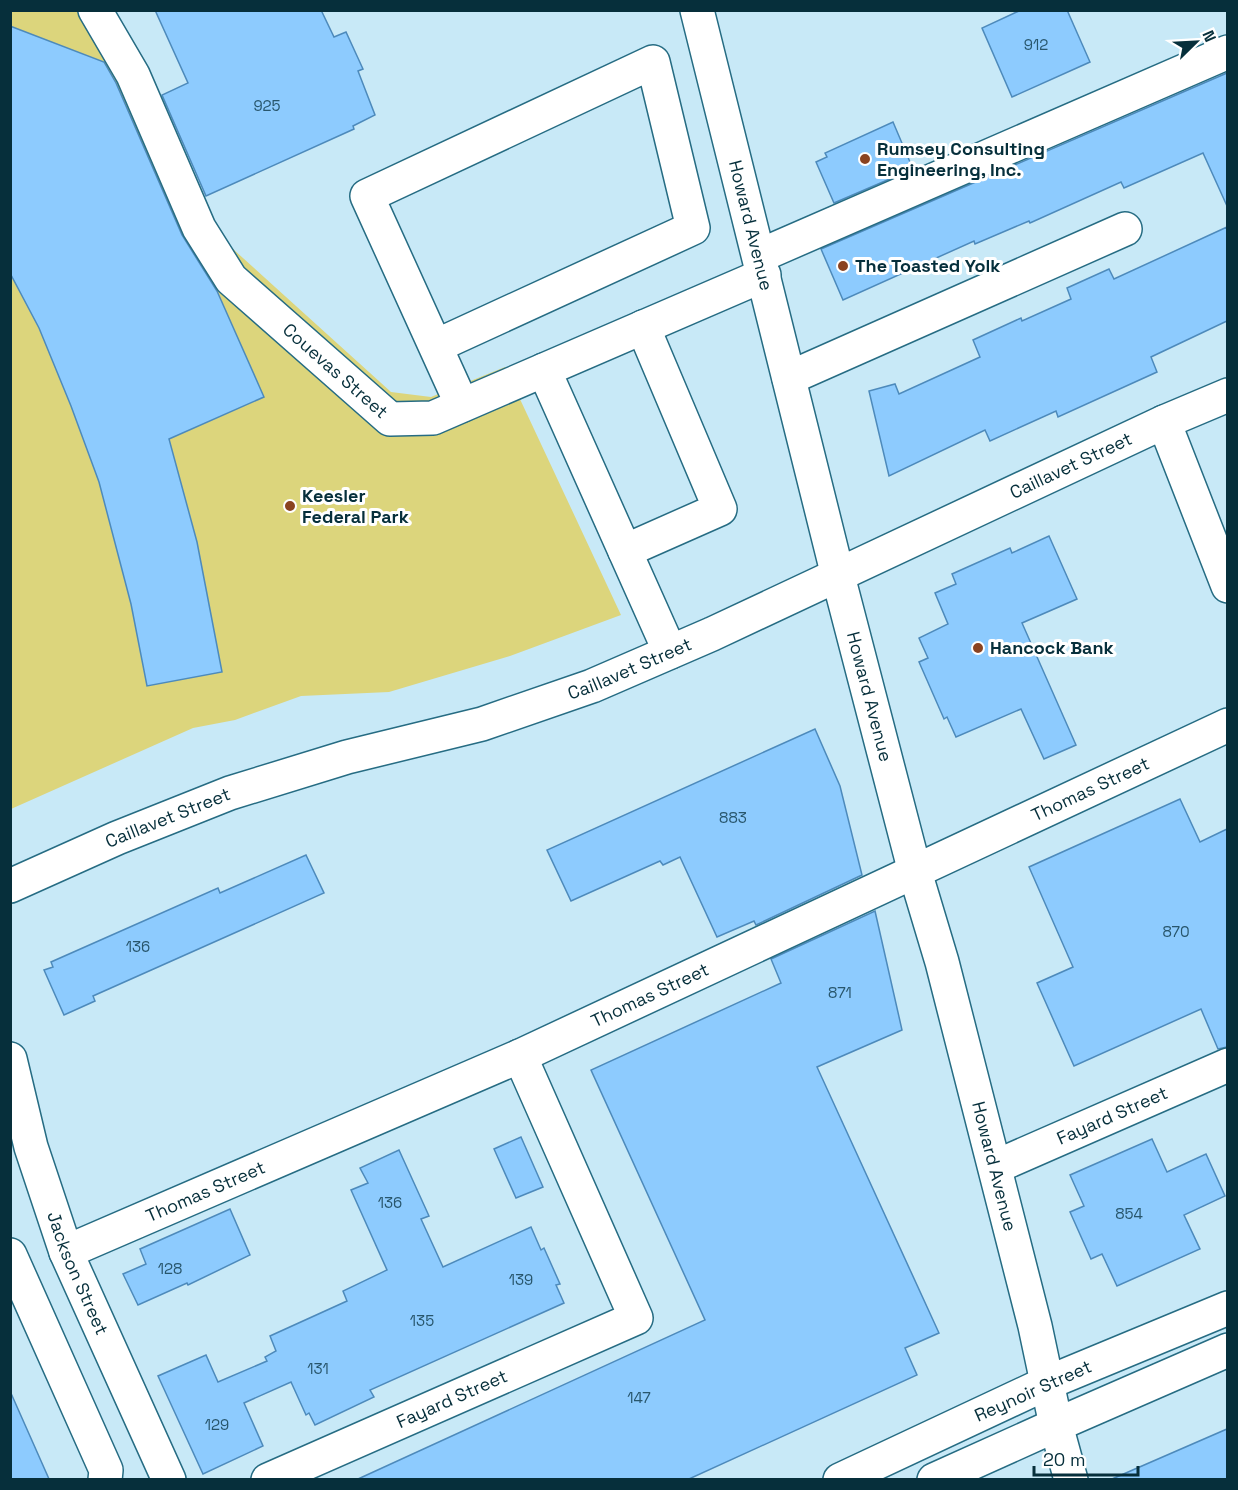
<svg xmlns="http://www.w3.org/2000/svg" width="1238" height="1490" viewBox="0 0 1238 1490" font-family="'Space Grotesk',sans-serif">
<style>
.green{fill:#dcd57c}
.building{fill:#8dcbfe;stroke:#4d8abb;stroke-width:1.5}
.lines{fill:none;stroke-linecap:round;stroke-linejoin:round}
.minor-casing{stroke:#266c83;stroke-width:36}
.major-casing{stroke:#266c83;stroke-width:36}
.minor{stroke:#fff;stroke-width:33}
.major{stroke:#fff;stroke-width:33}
.poi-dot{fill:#8a4321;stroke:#fff;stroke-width:2}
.labels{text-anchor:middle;stroke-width:6;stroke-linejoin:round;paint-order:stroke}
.number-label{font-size:15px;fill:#28566c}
.poi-label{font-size:18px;font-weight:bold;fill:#062f3b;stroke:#fff;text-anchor:start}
.street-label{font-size:18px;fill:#062f3b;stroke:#fff}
</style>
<rect width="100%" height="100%" fill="#c8e9f7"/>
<polygon class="green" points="11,11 114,11 212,230 391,392 431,397 505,367 621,615 510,656 389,692 301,696 235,720 193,728 11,809"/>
<g class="building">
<polygon points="155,10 321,10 334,37 346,32 363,69 358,71 375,115 353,126 354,129 206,196 162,95 188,83"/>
<polygon points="1021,10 1067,10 1090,62 1012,97 982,28"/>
<polygon points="10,26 104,62 116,83 182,235 217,291 264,397 169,439 197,542 222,672 147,686 131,604 99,482 71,406 39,328 10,273"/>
<polygon points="1227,73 1227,206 1203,153 1124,188 1121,182 1030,223 1029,221 975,244 974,241 843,300 821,249"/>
<polygon points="893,122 913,169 834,203 816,162 827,157 825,153"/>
<polygon points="1227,227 1227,321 1151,357 1157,372 1058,417 1056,411 990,441 985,430 889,476 869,391 895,384 899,394 980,357 973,340 1021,318 1022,321 1071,299 1067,288 1109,269 1114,279"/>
<polygon points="1049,536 1077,599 1022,623 1076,745 1044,759 1021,709 956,737 947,717 944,719 919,662 928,658 919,638 948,624 935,593 956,584 952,574 1010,548 1012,553"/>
<polygon points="815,729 840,786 862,875 756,925 754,921 717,937 680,857 663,865 660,861 571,901 547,850"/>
<polygon points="1180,799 1200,842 1227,829 1227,1047 1218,1049 1201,1009 1074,1066 1037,983 1073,967 1029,867"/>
<polygon points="306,855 324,893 93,996 95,1001 64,1015 44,970 53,967 51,962 218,888 220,893"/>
<polygon points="875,911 902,1030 817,1067 939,1333 905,1348 917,1375 689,1479 358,1479 705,1320 591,1070 781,983 771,959"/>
<polygon points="521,1137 543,1187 516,1198 494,1149"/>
<polygon points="1152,1139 1167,1172 1206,1154 1225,1196 1184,1215 1200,1249 1117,1286 1102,1254 1091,1259 1070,1212 1084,1206 1070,1175"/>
<polygon points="399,1150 429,1216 421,1219 443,1267 531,1227 541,1250 544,1248 560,1284 556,1285 564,1303 370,1390 374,1397 315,1425 309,1413 306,1415 291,1382 244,1403 263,1446 203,1474 158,1376 206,1355 218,1382 267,1361 265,1357 276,1351 270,1336 347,1301 343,1291 387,1270 351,1190 368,1183 360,1168"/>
<polygon points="230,1209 250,1255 188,1285 187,1283 138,1305 123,1274 146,1264 140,1249"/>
<polygon points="10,1391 49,1479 10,1479"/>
<polygon points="1227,1429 1227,1479 1112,1479"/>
</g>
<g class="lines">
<g class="minor-casing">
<g id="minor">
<path id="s1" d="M95,10L133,75L199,228L231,279L390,419L433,418L764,275"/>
<polyline points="759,256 1228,52"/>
<polyline points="436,346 693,228 653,62 367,196 462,405"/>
<polyline points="544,370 670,652"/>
<polyline points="789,378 1125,229"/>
<polyline points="1164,422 1228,586"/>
<polyline points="625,551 720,509 643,327"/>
<path id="s2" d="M10,1059L31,1147L66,1252L169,1480"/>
<path id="s3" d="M995,1167L1228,1065"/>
<path id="s4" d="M66,1252L520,1056L1228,725"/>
<polyline points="10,1255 106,1470 105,1480"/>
<path id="s5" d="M268,1480L636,1318L520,1056"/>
<polyline points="840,1480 1047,1383"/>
<polyline points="934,1480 1056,1425 1071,1480"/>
</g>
</g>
<g class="major-casing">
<g id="major">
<path id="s6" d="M697,10L838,576L915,872L942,962L1035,1326L1056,1425L1228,1350"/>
<path id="s7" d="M10,886L117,838L230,793L347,757L482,724L592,686L712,634L1164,422L1228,395"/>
<polyline points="1047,1383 1228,1308"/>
</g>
</g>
<use href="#minor" class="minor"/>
<use href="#major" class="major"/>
</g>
<g class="poi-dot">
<circle cx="865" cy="159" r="6"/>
<circle cx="843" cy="266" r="6"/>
<circle cx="290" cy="506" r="6"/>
<circle cx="978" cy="648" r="6"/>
</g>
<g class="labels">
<g class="number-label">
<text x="1036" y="50">912</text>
<text x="267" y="111">925</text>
<text x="733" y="823">883</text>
<text x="1176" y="937">870</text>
<text x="138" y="952">136</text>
<text x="840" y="998">871</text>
<text x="390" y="1208">136</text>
<text x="1129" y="1219">854</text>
<text x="170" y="1274">128</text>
<text x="521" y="1285">139</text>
<text x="422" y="1326">135</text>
<text x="318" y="1374">131</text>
<text x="639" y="1403">147</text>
<text x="217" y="1430">129</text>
</g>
<g class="poi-label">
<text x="877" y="155">Rumsey Consulting<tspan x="877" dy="21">Engineering, Inc.</tspan></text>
<text x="855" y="272">The Toasted Yolk</text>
<text x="302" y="502">Keesler<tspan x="302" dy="21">Federal Park</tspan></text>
<text x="990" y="654">Hancock Bank</text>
</g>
<g class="street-label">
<text dy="6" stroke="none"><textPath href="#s6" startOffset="222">Howard Avenue</textPath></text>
<text dy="6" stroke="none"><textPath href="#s1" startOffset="441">Couevas Street</textPath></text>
<text dy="6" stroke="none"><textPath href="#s7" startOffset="1144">Caillavet Street</textPath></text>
<text dy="6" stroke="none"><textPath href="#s7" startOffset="658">Caillavet Street</textPath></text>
<text dy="6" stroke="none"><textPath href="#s6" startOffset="708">Howard Avenue</textPath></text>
<text dy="6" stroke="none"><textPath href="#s4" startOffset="1124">Thomas Street</textPath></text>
<text dy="6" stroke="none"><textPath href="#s7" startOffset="172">Caillavet Street</textPath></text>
<text dy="6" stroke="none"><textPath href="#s4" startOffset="638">Thomas Street</textPath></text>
<text dy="6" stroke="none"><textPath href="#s3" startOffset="128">Fayard Street</textPath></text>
<text dy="6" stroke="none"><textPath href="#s6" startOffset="1194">Howard Avenue</textPath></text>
<text dy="6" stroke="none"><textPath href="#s4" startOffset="152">Thomas Street</textPath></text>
<text dy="6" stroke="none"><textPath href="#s2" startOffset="225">Jackson Street</textPath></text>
<text transform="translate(1033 1391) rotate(-24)" y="6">Reynoir Street</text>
<text dy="6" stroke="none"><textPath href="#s5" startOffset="201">Fayard Street</textPath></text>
</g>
</g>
<rect width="1238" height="1490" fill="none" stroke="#062f3b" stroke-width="24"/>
<g transform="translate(1196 42) rotate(66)" stroke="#ffffff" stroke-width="4.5" paint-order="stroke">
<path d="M0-4.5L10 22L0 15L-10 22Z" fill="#062f3b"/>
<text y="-9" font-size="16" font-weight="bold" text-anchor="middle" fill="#062f3b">N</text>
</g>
<path d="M1034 1466v9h104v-9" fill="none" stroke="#062f3b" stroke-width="3"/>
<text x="1043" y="1466" font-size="18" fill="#062f3b" stroke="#ffffff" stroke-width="4.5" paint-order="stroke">20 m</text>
</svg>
